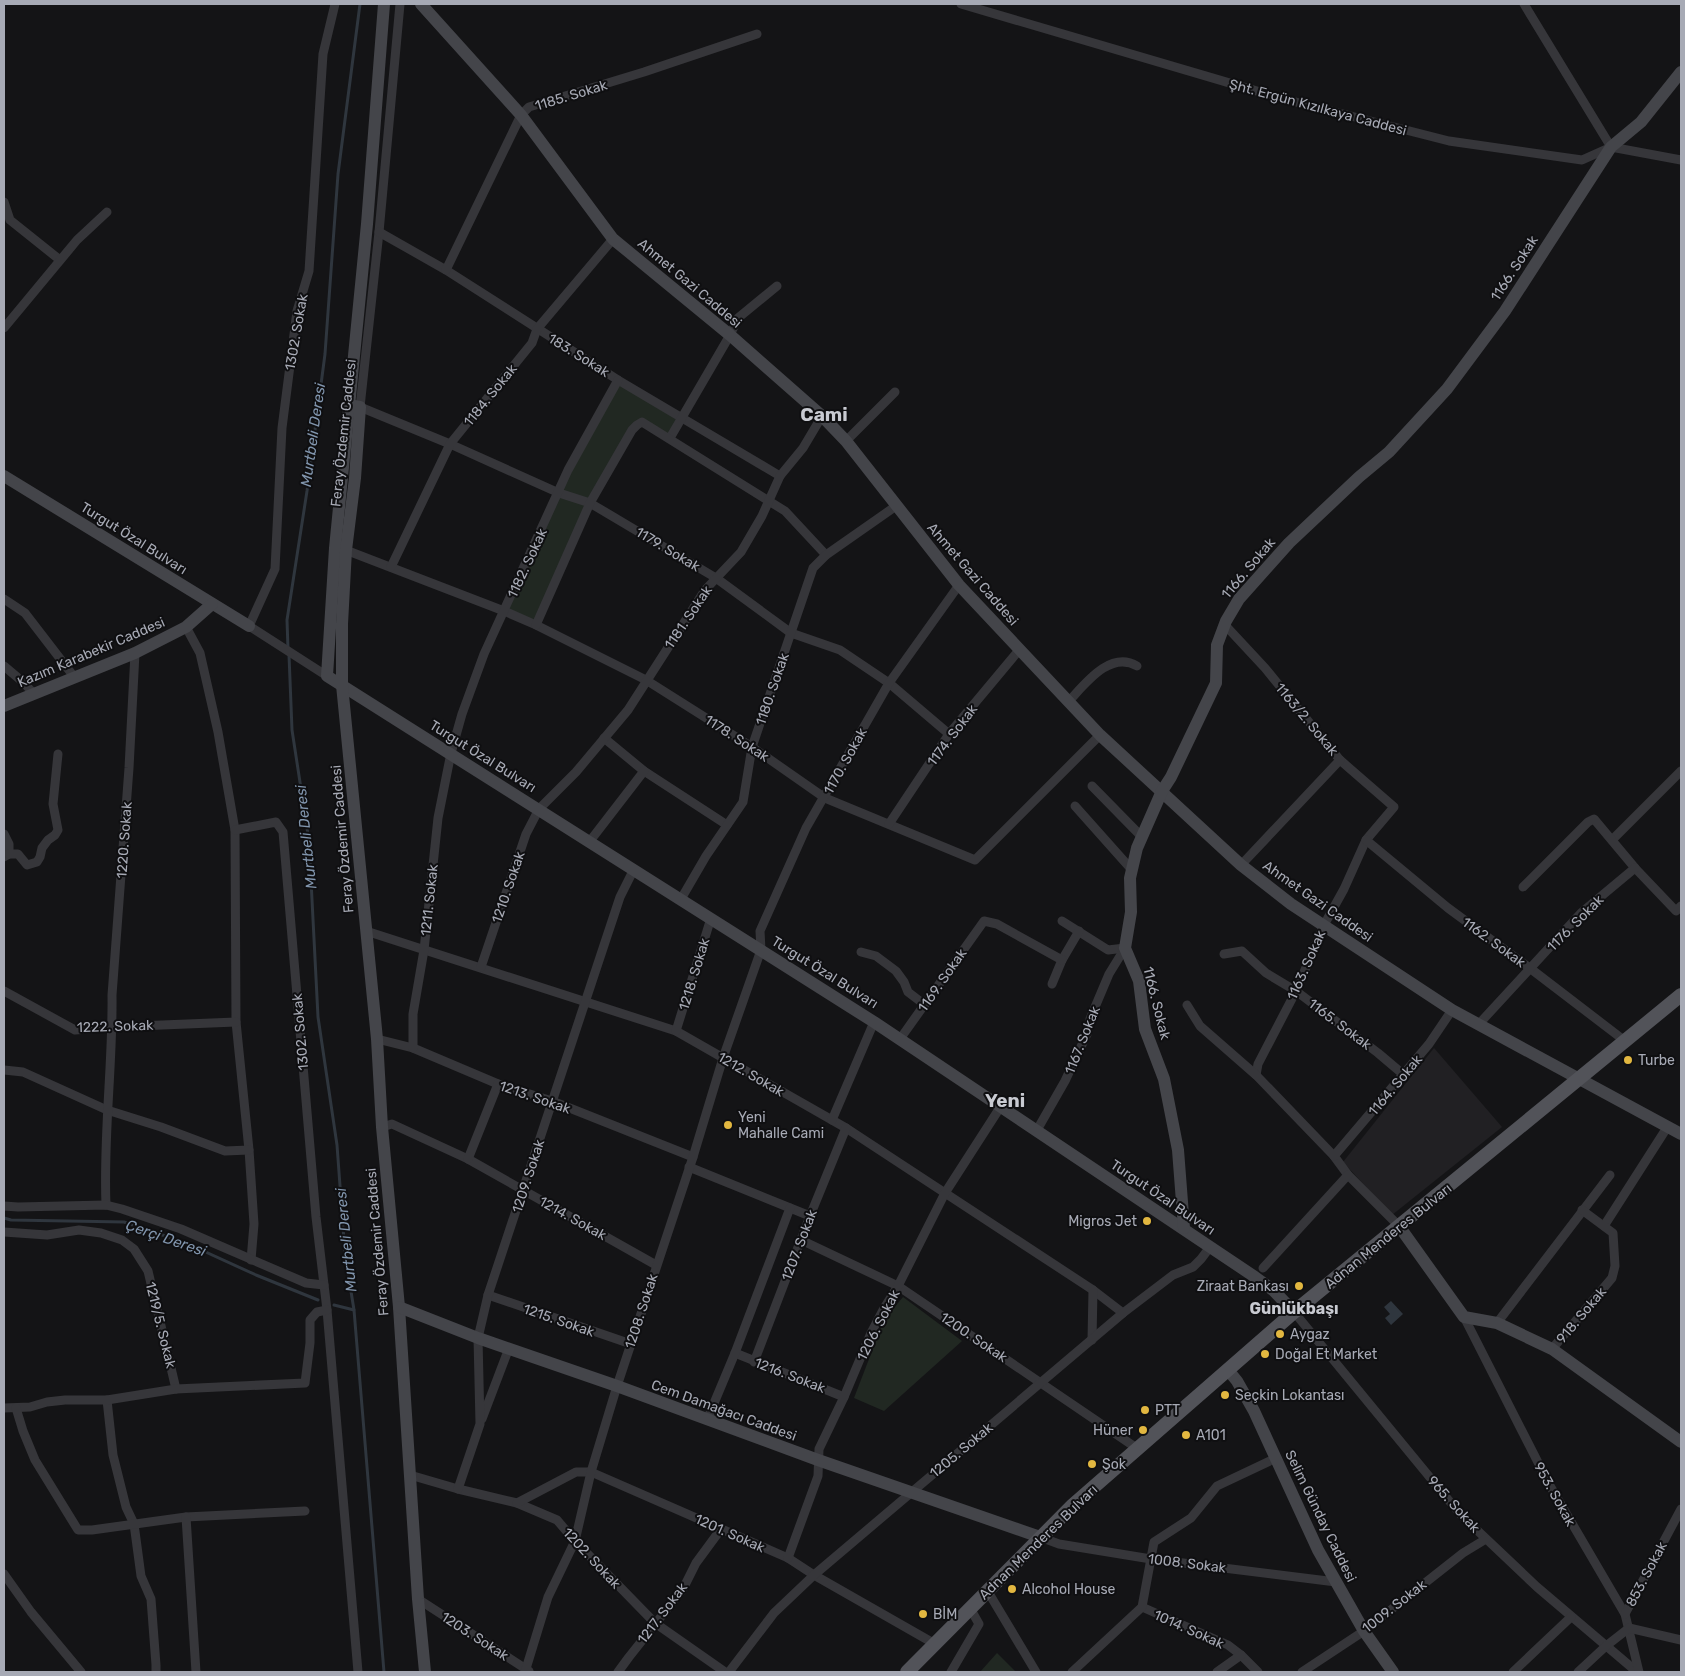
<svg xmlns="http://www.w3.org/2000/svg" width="1685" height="1676" viewBox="0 0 1685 1676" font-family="Rubik,sans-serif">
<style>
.built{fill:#212023}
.green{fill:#212822}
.water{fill:#2f363e}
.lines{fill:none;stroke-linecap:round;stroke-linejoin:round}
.stream{stroke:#2f363e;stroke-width:3}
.street{stroke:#36363a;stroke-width:9}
.secondary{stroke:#44454a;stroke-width:12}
.primary{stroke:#525359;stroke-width:14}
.poi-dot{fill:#e2b740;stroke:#0f0f11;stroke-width:2}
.labels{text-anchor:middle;stroke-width:4;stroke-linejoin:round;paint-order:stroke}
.street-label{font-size:14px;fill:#a7aab5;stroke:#0f0f11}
.poi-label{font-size:14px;fill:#a7aab5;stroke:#0f0f11;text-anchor:start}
.water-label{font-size:15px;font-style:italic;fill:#8195ad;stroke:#0f0f11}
.quarter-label{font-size:16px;font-weight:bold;fill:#c8cad1;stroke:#0f0f11}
.district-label{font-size:19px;font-weight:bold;fill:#c8cad1;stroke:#0f0f11}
</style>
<rect width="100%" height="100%" fill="#141416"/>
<polygon class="built" points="1434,1048 1502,1127 1392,1215 1343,1162"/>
<g class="green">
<polygon points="618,380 683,417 670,438 642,422 590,503 536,625 504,611 559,493"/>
<polygon points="903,1297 962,1341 884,1411 854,1398 884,1320"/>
<polygon points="997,1653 1016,1672 980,1672"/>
</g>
<polygon class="water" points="1391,1301 1403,1314 1391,1325 1385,1318 1390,1314 1384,1307"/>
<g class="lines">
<g class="stream">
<polyline points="288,649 287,620 307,491 325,354 338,174 360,4"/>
<polyline points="289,655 292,730 309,841 318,1017 337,1145 345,1254 354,1310 384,1672"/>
<polyline points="4,1218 11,1220 124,1222 186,1243 256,1275 318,1300"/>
<polyline points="334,1305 354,1310"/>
</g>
<g class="street">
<polyline points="400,4 379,232 360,407 450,444 559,493 590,503 716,578 791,633 840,650 889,683 949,734"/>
<polyline points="961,4 1284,99 1449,141 1582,160 1611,147 1681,160"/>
<polyline points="1524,4 1611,147"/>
<polyline points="4,202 10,220 60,260"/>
<polyline points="379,232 446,270 618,380 780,476"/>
<polyline points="446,270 521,115 529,107 644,72 757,34"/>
<polyline points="4,328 77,240 107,212"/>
<polyline points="670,438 730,335 738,318 777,286"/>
<polyline points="846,441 895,392"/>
<polyline points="343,549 504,611 536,625 646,680 752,747 825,798 975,860 1100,735"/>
<polyline points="391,567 450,444 532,343 537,329 613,239"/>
<polyline points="4,599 25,613 75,678"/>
<polyline points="536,625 590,503 632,430 637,425 642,422 785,511 826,555"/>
<polyline points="1225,625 1265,668 1340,760 1394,807 1366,840 1344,889 1324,925 1296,991 1258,1064 1256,1075"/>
<polyline points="186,627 200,653 218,732 235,830 236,1022 249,1150 254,1224 251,1260"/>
<polyline points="4,666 23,682 34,694"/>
<polyline points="327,676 249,626 275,569 282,428 297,311 309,271 323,54 335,4"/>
<path d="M1069,701C1085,684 1110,650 1137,666"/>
<polyline points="604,738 644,771 727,825"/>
<polyline points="1092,786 1142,837"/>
<polyline points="1075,806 1132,870"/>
<polyline points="889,824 949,734 1020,649"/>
<polyline points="235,830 276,822 283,832 316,1217 327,1310 358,1672"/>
<polyline points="4,834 9,844 9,854 4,857"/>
<polyline points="1366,840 1448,908 1531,969 1625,1041"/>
<polyline points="1612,840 1681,771"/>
<polyline points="590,841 644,771"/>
<polyline points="9,854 18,854 27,865 37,862 40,857 42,848 48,840 55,835 58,830 53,804 58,754"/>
<polyline points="1241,865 1340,760"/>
<polyline points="1523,887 1588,822 1594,819 1635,868 1676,911 1681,906"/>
<polyline points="681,899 706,856 743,802 752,747 813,568 826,555 896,506"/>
<polyline points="1062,921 1108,950 1125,948"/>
<polyline points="366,931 676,1031 846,1128 1093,1290 1123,1313"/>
<polyline points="861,952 876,956 896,971 904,982 908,992 925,1005"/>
<polyline points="1224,954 1242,951 1266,973 1296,991 1378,1053 1404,1075"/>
<polyline points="481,967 526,834 539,809 576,772 628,710 705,590 741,552 762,516 780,476 803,448 822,416"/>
<polyline points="1052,984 1062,960 1079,931"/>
<polyline points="4,991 75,1030 113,1027 236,1022"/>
<polyline points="1187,1005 1200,1026 1256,1075 1334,1156 1348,1175 1399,1226"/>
<polyline points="1478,1025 1581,913 1635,868"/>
<polyline points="676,1031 711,918"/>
<polyline points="377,1039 413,1048 498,1084 552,1101 693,1157"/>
<polyline points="900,1039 984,921 997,924 1062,960"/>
<polyline points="413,1048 413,1014 424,950 438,818 451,753 462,714 484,654 568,470 618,380"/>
<polyline points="4,1070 23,1072 107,1110 161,1127 225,1151 249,1150"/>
<polyline points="832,1120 874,1022"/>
<polyline points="382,1127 392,1124 468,1159 656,1265"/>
<polyline points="1037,1130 1065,1081 1087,1034 1090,1019 1109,974 1125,948"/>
<polyline points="1334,1156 1429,1044 1452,1010"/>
<polyline points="468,1159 498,1084"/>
<polyline points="689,1167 810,1216"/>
<path d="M106,1205C103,1135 113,1065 112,995L129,768L135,653"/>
<polyline points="4,1206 18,1207 106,1205 122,1209 181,1229 306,1283 324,1285"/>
<polyline points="1604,1226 1668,1126"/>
<polyline points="4,1232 47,1235 79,1230 101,1233 122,1240 134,1249 148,1271 176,1389"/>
<polyline points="801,1240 898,1286 1138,1449"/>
<polyline points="1263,1268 1348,1175"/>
<polyline points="488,1295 631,1344"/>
<polyline points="1294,1312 1460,1514 1537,1587 1637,1672"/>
<polyline points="1464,1317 1549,1484 1625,1614 1639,1672"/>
<polyline points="1497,1323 1610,1175"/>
<polyline points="1092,1340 1093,1290"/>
<polyline points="1552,1349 1612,1278 1615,1266 1613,1233 1582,1210"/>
<polyline points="735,1353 844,1397"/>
<polyline points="754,1362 810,1216 846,1128"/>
<polyline points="107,1400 113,1455 126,1507 134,1524 141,1576 151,1599 156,1665 156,1672"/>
<polyline points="4,1408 30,1407 47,1402 65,1400 107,1400 176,1389 305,1383 310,1343 310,1320 317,1312 327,1310"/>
<polyline points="16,1408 23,1431 35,1460 78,1530 92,1530 186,1517 305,1511"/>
<polyline points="482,1419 509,1348"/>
<polyline points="707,1420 735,1353 790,1208"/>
<polyline points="410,1475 458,1489 517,1503 557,1520 575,1541 655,1623 725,1672"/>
<polyline points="458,1489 480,1424 478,1338 488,1295 620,897 634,869"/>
<polyline points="517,1503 576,1472 591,1472 788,1558 814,1575 935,1644"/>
<polyline points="186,1517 196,1672"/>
<polyline points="1040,1537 1059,1544 1151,1559 1336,1582"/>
<polyline points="788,1558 818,1476 819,1449 844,1397 871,1333 883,1310 898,1286 945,1193 1001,1106"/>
<polyline points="4,1574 31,1612 81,1672"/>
<polyline points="987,1590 1036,1672"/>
<polyline points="418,1599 529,1671"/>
<polyline points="1142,1607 1228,1645 1241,1655 1258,1672"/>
<polyline points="1625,1614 1681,1509"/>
<polyline points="525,1672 548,1597 575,1541 591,1472 617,1386 693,1157 723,1058 761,950 760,931 806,828 889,683 959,585"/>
<polyline points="618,1672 629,1657 683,1589 696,1563 721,1529"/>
<polyline points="729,1672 774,1613 814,1575 1123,1313 1173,1275 1193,1267 1201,1259 1210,1247"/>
<polyline points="951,1672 979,1624 970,1608"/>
<polyline points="1072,1672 1142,1607 1154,1542 1191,1518 1217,1486 1276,1458"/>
<polyline points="1217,1672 1241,1655"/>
<polyline points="1302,1672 1364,1631 1463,1553 1486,1539"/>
<polyline points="1513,1672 1571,1617"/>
<polyline points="1578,1672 1606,1646 1629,1628 1681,1640"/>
</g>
<g class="secondary">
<polyline points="384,4 367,224 335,548 327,676 874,1022 1255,1277 1274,1291 1294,1312"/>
<polyline points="421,4 521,115 613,239 730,335 822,416 846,441 959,585 1100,735 1241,865 1291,904 1452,1010 1681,1134"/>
<polyline points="348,405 360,407 355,478 346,550 342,624 342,685 377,1039 382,1127 399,1307 418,1599 425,1672"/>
<polyline points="4,476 249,626"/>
<polyline points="4,706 135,653 186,627 212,604"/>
<polyline points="1399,1226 1464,1317 1497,1323 1552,1349 1681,1442"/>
<polyline points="1184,1228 1178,1150 1164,1079 1145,1029 1139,981 1125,948 1131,912 1130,878 1137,848 1162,791 1171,777 1216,683 1217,645 1226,621 1239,599 1289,543 1359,477 1389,452 1447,389 1505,311 1611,147 1641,122 1681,72"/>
<polyline points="399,1307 478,1338 617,1386 818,1460 1040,1537"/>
<polyline points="1228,1370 1237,1381 1254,1411 1318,1550 1364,1631 1393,1672"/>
</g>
<polyline class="primary" points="907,1672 1073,1505 1294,1312 1681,995"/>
</g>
<g class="poi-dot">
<circle cx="1628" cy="1060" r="5"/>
<circle cx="728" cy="1125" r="5"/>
<circle cx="1147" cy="1221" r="5"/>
<circle cx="1299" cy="1286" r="5"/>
<circle cx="1280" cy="1334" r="5"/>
<circle cx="1265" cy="1354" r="5"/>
<circle cx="1225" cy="1395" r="5"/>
<circle cx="1145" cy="1410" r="5"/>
<circle cx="1143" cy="1430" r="5"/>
<circle cx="1186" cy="1435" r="5"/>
<circle cx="1092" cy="1464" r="5"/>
<circle cx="1012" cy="1589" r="5"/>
<circle cx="923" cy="1614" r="5"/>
</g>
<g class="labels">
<g class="street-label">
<text transform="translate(571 95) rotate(-17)" y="5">1185. Sokak</text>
<text transform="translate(1318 107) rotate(15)" y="5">Şht. Ergün Kızılkaya Caddesi</text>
<text transform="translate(1514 268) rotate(-57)" y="5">1166. Sokak</text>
<text transform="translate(690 283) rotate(40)" y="5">Ahmet Gazi Caddesi</text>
<text transform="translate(296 332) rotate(-80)" y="5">1302. Sokak</text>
<text transform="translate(579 355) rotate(32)" y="5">183. Sokak</text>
<text transform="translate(490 395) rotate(-51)" y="5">1184. Sokak</text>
<text transform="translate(343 433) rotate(-84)" y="5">Feray Özdemir Caddesi</text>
<text transform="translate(134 538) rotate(32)" y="5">Turgut Özal Bulvarı</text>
<text transform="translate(668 549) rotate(31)" y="5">1179. Sokak</text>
<text transform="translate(527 563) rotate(-65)" y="5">1182. Sokak</text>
<text transform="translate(1248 568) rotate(-50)" y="5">1166. Sokak</text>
<text transform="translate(973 574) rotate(49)" y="5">Ahmet Gazi Caddesi</text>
<text transform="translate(688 617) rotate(-56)" y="5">1181. Sokak</text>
<text transform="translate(91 652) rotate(-23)" y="5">Kazım Karabekir Caddesi</text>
<text transform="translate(772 689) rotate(-71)" y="5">1180. Sokak</text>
<text transform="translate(1307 719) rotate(50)" y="5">1163/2. Sokak</text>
<text transform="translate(952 735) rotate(-53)" y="5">1174. Sokak</text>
<text transform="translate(737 738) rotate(33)" y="5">1178. Sokak</text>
<text transform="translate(483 756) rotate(32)" y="5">Turgut Özal Bulvarı</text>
<text transform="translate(845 761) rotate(-61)" y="5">1170. Sokak</text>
<text transform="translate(342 839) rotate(-95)" y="5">Feray Özdemir Caddesi</text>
<text transform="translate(124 840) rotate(-86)" y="5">1220. Sokak</text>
<text transform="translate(508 887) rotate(-71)" y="5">1210. Sokak</text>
<text transform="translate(429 900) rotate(-84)" y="5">1211. Sokak</text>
<text transform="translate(1318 901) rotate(35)" y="5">Ahmet Gazi Caddesi</text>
<text transform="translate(1575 923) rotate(-45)" y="5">1176. Sokak</text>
<text transform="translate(1494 942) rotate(36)" y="5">1162. Sokak</text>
<text transform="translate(1306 965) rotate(-66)" y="5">1163. Sokak</text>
<text transform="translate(825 972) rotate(32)" y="5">Turgut Özal Bulvarı</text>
<text transform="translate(694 974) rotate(-73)" y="5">1218. Sokak</text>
<text transform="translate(942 980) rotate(-55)" y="5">1169. Sokak</text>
<text transform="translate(1157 1003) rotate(76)" y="5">1166. Sokak</text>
<text transform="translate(1340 1024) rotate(37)" y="5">1165. Sokak</text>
<text transform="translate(115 1026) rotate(-2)" y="5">1222. Sokak</text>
<text transform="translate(300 1032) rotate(-95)" y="5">1302. Sokak</text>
<text transform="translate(1082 1040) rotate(-68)" y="5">1167. Sokak</text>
<text transform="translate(751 1074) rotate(30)" y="5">1212. Sokak</text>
<text transform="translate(1395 1085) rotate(-50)" y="5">1164. Sokak</text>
<text transform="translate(535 1097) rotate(19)" y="5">1213. Sokak</text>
<text transform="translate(528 1176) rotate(-72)" y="5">1209. Sokak</text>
<text transform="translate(1163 1197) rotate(34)" y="5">Turgut Özal Bulvarı</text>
<text transform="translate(573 1218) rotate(29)" y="5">1214. Sokak</text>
<text transform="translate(1388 1236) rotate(-39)" y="5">Adnan Menderes Bulvarı</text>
<text transform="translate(377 1242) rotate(-95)" y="5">Feray Özdemir Caddesi</text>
<text transform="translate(799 1245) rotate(-69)" y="5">1207. Sokak</text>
<text transform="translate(641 1311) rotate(-72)" y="5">1208. Sokak</text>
<text transform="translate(1581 1315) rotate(-50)" y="5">918. Sokak</text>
<text transform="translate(559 1320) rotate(19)" y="5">1215. Sokak</text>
<text transform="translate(161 1325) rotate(76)" y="5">1219/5. Sokak</text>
<text transform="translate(878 1325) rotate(-63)" y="5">1206. Sokak</text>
<text transform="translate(974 1337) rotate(34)" y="5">1200. Sokak</text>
<text transform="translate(790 1375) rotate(21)" y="5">1216. Sokak</text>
<text transform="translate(724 1410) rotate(20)" y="5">Cem Damağacı Caddesi</text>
<text transform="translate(961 1450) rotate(-40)" y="5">1205. Sokak</text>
<text transform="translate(1555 1494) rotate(61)" y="5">953. Sokak</text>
<text transform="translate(1454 1504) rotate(48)" y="5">965. Sokak</text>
<text transform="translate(1321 1516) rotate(64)" y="5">Selim Günday Caddesi</text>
<text transform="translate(730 1533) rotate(24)" y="5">1201. Sokak</text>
<text transform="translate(1038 1542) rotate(-44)" y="5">Adnan Menderes Bulvarı</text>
<text transform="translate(592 1558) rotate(47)" y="5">1202. Sokak</text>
<text transform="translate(1187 1563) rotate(7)" y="5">1008. Sokak</text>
<text transform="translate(1646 1574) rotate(-62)" y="5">853. Sokak</text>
<text transform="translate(1394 1606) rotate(-38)" y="5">1009. Sokak</text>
<text transform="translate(662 1613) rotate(-53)" y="5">1217. Sokak</text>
<text transform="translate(1189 1629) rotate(24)" y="5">1014. Sokak</text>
<text transform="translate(475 1636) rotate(33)" y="5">1203. Sokak</text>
</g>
<g class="poi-label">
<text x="1638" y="1065">Turbe</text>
<text x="738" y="1122">Yeni<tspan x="738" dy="16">Mahalle Cami</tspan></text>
<text x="1137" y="1226" text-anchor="end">Migros Jet</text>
<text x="1289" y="1291" text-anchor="end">Ziraat Bankası</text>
<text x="1290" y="1339">Aygaz</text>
<text x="1275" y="1359">Doğal Et Market</text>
<text x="1235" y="1400">Seçkin Lokantası</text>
<text x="1155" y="1415">PTT</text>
<text x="1133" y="1435" text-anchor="end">Hüner</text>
<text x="1196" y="1440">A101</text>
<text x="1102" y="1469">Şok</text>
<text x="1022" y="1594">Alcohol House</text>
<text x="933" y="1619">BİM</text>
</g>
<g class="water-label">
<text transform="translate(313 435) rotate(-82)" y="5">Murtbeli Deresi</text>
<text transform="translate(306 837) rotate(-96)" y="5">Murtbeli Deresi</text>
<text transform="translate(166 1238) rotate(19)" y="5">Çerçi Deresi</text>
<text transform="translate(346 1240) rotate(-96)" y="5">Murtbeli Deresi</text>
</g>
<g class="quarter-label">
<text x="1294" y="1314">Günlükbaşı</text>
</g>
<g class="district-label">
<text x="824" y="421">Cami</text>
<text x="1005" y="1107">Yeni</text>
</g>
</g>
<rect width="1685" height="1676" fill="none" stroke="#a7aab5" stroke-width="10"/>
</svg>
